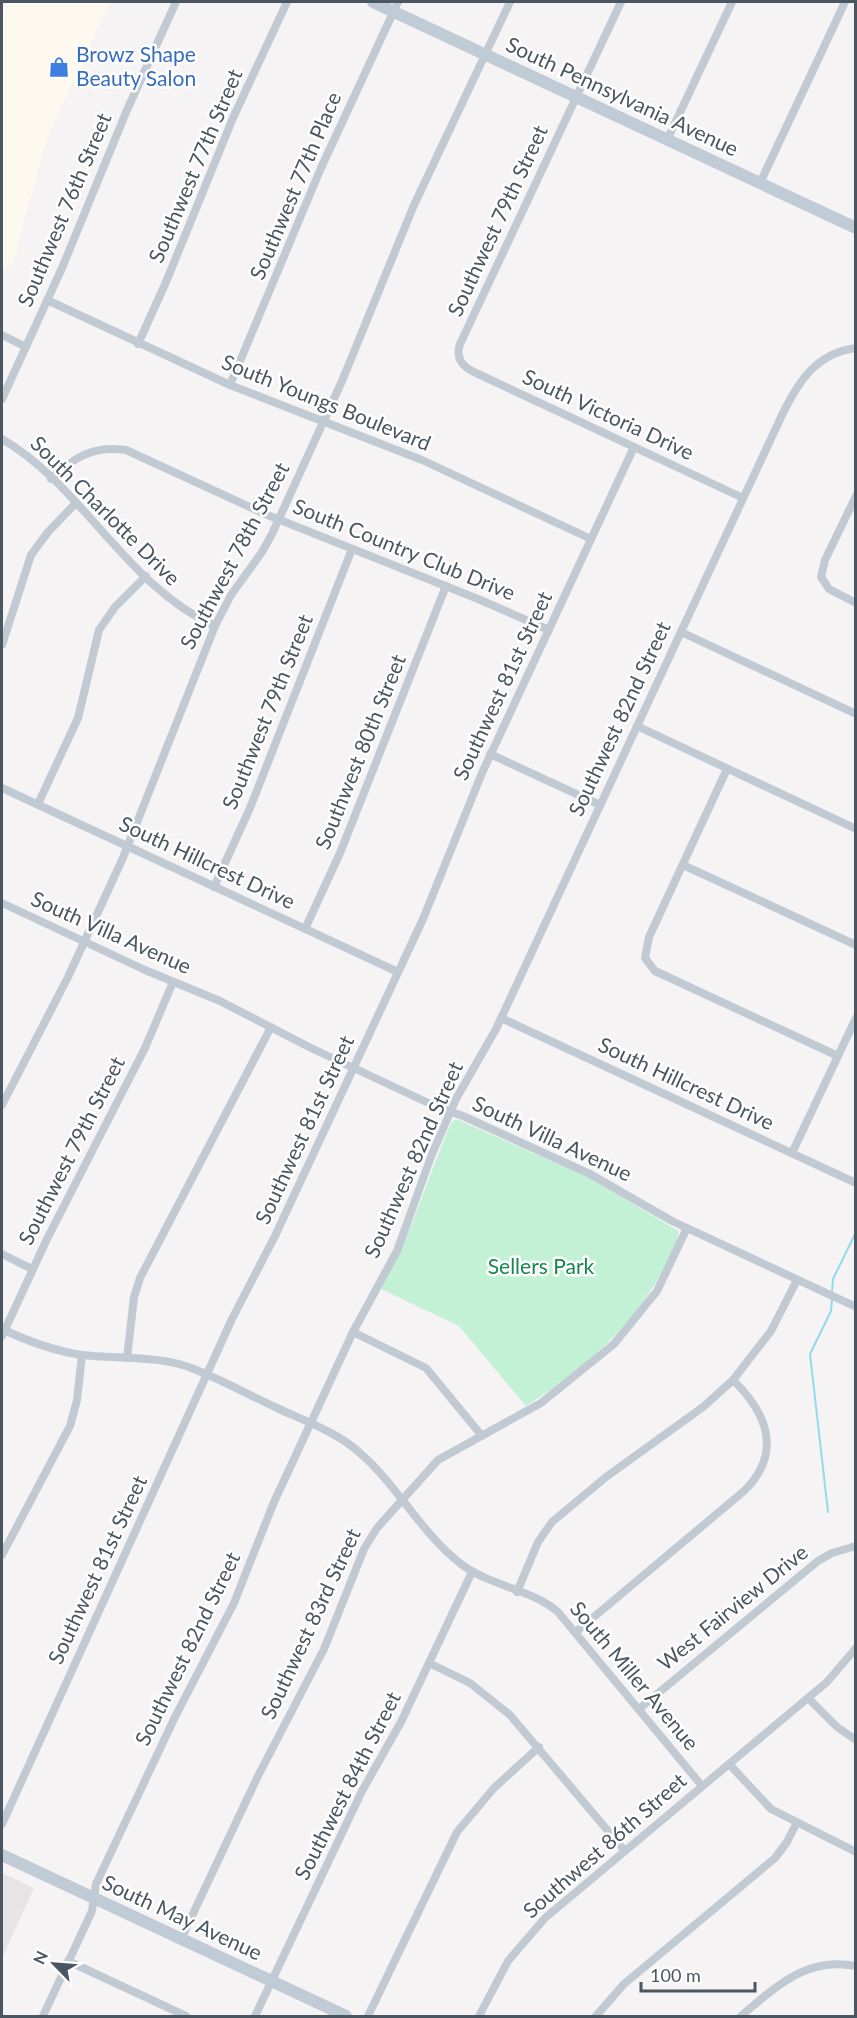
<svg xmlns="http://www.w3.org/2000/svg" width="857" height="2018" viewBox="0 0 857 2018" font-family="Lato,sans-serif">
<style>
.commercial{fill:#fdf9ef}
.education{fill:#e6e4e5}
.park{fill:#c3f1d5}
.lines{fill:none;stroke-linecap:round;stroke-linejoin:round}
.stream{stroke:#90daee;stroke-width:2}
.minor{stroke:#c1cad2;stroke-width:8}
.secondary{stroke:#c1cbd6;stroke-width:12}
.labels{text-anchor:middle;stroke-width:5;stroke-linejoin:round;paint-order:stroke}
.shop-label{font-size:21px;fill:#366cbe;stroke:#fff;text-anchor:start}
.street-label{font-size:21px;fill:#4a5661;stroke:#fff}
.park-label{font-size:21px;fill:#17864f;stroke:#fff}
</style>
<rect width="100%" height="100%" fill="#f5f3f3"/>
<polygon class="commercial" points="2,2 110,2 46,141 14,260 6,270 2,268"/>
<polygon class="education" points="2,1873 34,1888 2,1958"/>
<path class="park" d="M456,1119L592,1179L678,1231C679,1240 673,1249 669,1257C640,1321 584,1370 526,1406L459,1326L381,1289C411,1236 427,1179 451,1123Z"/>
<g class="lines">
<g class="stream">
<polyline points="832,1293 833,1279 856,1232"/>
<polyline points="828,1512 810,1354 831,1311 832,1299"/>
</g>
<g class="minor">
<path d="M621,2L460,344C455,359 463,367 476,373L743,498"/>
<polyline points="667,140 732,2"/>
<polyline points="760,183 845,2"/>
<polyline points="47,300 230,385 422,460 591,539"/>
<polyline points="2,335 26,347"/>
<polyline points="138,344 166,282 233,118 287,2"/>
<polyline points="230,385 321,168 398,2"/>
<polyline points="2,399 62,268 127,110 176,2"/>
<path d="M2,439C82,485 128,588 215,626"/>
<path d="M51,479C74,457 94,445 126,450L265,514L478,599L549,630"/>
<polyline points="856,496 825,560 821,577 829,589 856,603"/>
<polyline points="681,632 856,714"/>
<polyline points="2,645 31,555 48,532 75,504"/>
<polyline points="637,726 856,829"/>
<polyline points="490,754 600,805"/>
<polyline points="727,769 649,937 645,958 655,971 838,1056"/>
<polyline points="2,788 398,972"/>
<polyline points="38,804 78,718 99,630 115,607 146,576"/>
<polyline points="683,865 856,945"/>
<polyline points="214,887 250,808 352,549"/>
<polyline points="2,903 145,970 220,1001 311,1048 437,1107 463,1116 590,1174 672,1221 856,1307"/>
<polyline points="305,929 340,853 446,586"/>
<polyline points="501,1018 856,1183"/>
<polyline points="2,1105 68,977 122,860 215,626 231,595 262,552 272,534 342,381 414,205 510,2"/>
<polyline points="792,1153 856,1018"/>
<polyline points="2,1254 32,1269"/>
<path d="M4,1330C30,1342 54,1351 82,1355C118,1359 160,1355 194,1369C222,1380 249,1395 277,1408C305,1421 337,1432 360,1453C398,1486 421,1533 461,1564C490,1586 531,1589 558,1612L702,1786"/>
<polyline points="353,1332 426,1368 482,1436"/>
<polyline points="2,1336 47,1239 145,1048 173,982"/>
<polyline points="127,1358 134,1297 140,1278 271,1027"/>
<polyline points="2,1555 70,1426 77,1400 82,1355"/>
<polyline points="517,1592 538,1542 552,1522 606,1477 703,1407 733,1380 771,1331 797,1280"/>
<path d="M576,1632L744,1491C783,1453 767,1413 733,1380"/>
<polyline points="429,1663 470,1683 510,1715 625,1851"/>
<polyline points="808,1698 837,1727 856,1740"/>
<polyline points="639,1709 818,1561 832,1553 856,1546"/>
<polyline points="729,1764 771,1809 856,1852"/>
<polyline points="2,1824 232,1319 275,1236 423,919 482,773 634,447"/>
<polyline points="181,1939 258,1776 324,1649 364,1549 377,1528 438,1460 541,1403 614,1344 657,1291 687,1228"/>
<polyline points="68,1961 186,2016"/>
<path d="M43,2016L92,1911L96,1884L175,1717L234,1603L274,1502L353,1332L397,1251L432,1154L456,1099L496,1029L782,415C798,382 816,353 856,348"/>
<polyline points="255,2016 362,1791 401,1722 472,1572"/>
<polyline points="368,2016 457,1832 494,1788 539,1747"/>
<polyline points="479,2016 508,1961 545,1918 827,1682 856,1648"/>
<polyline points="596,2016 624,1984 775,1858 787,1842 796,1824"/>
<path d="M741,2016C776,1987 806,1956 856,1966"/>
</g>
<g class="secondary">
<polyline points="373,2 856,228"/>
<polyline points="2,1855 346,2016"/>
</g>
</g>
<defs>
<g id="shop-bare" transform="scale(1.62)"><path d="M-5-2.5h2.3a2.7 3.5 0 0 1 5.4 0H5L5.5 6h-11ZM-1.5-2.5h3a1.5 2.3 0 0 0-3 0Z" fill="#3f7fe0" stroke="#fff" stroke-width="2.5" paint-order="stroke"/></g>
</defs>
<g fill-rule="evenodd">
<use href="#shop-bare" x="59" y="67"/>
</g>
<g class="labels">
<g class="shop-label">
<text x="76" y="62">Browz Shape<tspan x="76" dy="24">Beauty Salon</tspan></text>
</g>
<g class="street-label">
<text transform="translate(622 97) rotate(25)" y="7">South Pennsylvania Avenue</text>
<text transform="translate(196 166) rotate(-67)" y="7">Southwest 77th Street</text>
<text transform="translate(296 186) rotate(-67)" y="7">Southwest 77th Place</text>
<text transform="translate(65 210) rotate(-67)" y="7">Southwest 76th Street</text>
<text transform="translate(498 221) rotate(-65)" y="7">Southwest 79th Street</text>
<text transform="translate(326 403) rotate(22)" y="7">South Youngs Boulevard</text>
<text transform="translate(608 415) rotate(25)" y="7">South Victoria Drive</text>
<text transform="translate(105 511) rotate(45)" y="7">South Charlotte Drive</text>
<text transform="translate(404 550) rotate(22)" y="7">South Country Club Drive</text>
<text transform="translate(235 556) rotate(-62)" y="7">Southwest 78th Street</text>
<text transform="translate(503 686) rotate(-65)" y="7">Southwest 81st Street</text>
<text transform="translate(268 712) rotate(-68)" y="7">Southwest 79th Street</text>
<text transform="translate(620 719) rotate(-65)" y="7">Southwest 82nd Street</text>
<text transform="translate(361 752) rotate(-68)" y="7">Southwest 80th Street</text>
<text transform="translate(207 863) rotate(25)" y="7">South Hillcrest Drive</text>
<text transform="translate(111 933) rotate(24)" y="7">South Villa Avenue</text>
<text transform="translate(686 1084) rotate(25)" y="7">South Hillcrest Drive</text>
<text transform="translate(305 1130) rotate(-65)" y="7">Southwest 81st Street</text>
<text transform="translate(552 1139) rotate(25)" y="7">South Villa Avenue</text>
<text transform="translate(72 1151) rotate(-63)" y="7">Southwest 79th Street</text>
<text transform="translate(414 1160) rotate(-66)" y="7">Southwest 82nd Street</text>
<text transform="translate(98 1570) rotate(-65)" y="7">Southwest 81st Street</text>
<text transform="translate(733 1608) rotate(-39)" y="7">West Fairview Drive</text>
<text transform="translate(311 1624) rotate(-65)" y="7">Southwest 83rd Street</text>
<text transform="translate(188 1649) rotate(-64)" y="7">Southwest 82nd Street</text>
<text transform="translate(634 1676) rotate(50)" y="7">South Miller Avenue</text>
<text transform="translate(348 1786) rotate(-63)" y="7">Southwest 84th Street</text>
<text transform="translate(605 1846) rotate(-41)" y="7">Southwest 86th Street</text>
<text transform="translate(182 1918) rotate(25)" y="7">South May Avenue</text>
</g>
<g class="park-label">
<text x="541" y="1274">Sellers Park</text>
</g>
</g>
<rect width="857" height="2018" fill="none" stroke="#4a5661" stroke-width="6"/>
<g transform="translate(54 1964) rotate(295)" stroke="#ffffff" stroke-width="4.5" paint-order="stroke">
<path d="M0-4.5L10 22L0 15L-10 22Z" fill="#4a5661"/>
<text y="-9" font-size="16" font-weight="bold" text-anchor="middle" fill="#4a5661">N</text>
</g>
<path d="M641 1982v9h114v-9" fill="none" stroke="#4a5661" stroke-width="3"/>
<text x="650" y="1982" font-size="18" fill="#4a5661" stroke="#ffffff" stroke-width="4.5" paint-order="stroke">100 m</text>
</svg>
